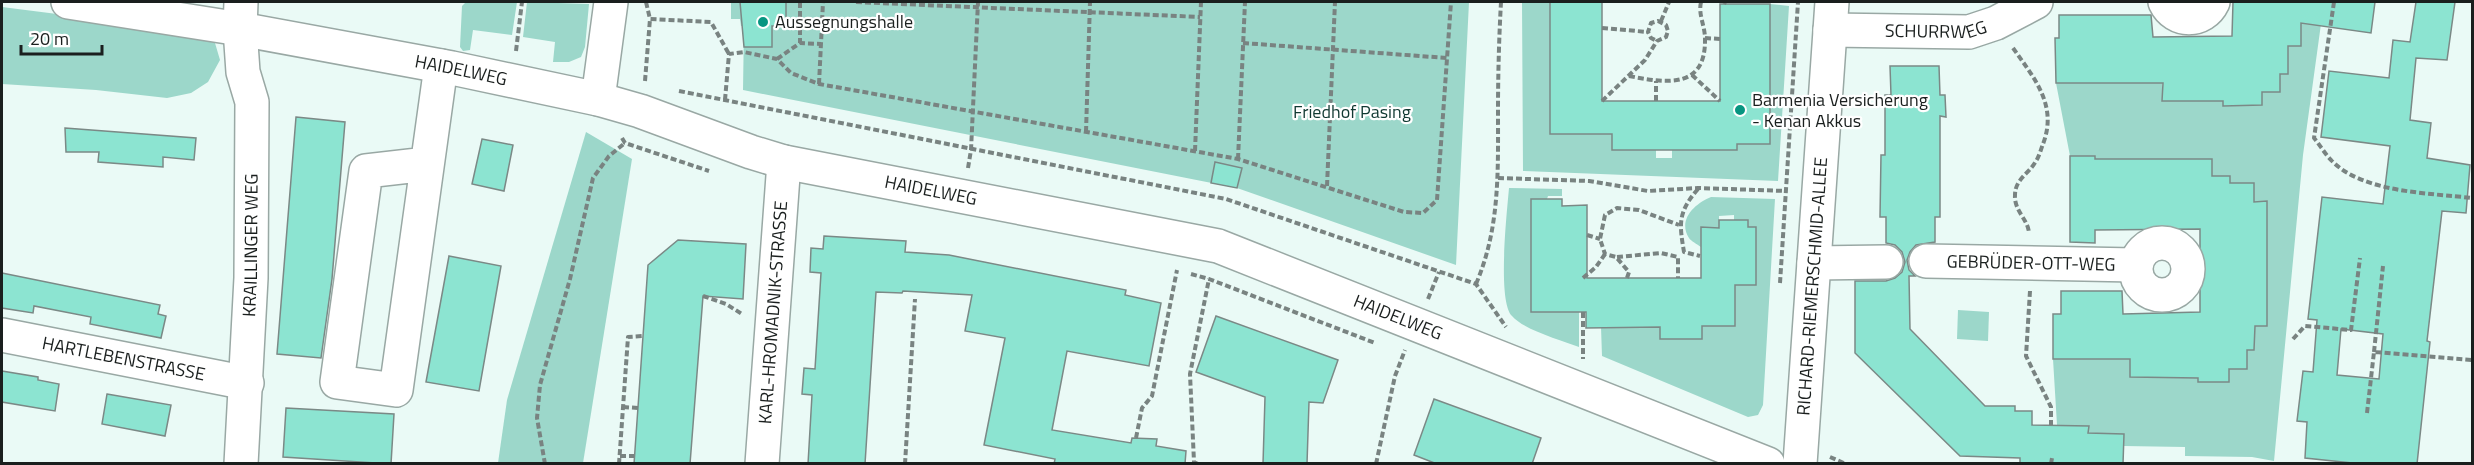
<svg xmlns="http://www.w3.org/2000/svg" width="2474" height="465" viewBox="0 0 2474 465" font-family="'Titillium Web',sans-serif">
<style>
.green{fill:#9cd7ca}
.building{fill:#8ce4d1;stroke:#7b8986;stroke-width:1.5;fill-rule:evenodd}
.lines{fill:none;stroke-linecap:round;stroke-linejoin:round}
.minor-casing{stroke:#99a8a4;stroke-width:36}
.path{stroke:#798381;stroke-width:4;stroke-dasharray:6 3;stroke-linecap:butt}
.minor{stroke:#fff;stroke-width:33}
.poi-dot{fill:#089581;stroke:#fff;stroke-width:2}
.labels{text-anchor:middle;stroke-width:4.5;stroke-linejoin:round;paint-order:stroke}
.poi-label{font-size:18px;fill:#1a1f1e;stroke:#fff;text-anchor:start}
.street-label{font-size:18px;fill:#1a1f1e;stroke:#fff}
.park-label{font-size:18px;fill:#103932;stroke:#fff}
</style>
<rect width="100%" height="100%" fill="#eafaf6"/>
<g class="green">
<polygon points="466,2 517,2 512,35 473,30 470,50 463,51 460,47 462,6"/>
<polygon points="527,2 589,4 585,47 581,57 569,62 553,62 555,42 523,37"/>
<polygon points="731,2 1469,2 1456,265 1237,188 743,90 744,26 741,26 740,19 731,19"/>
<polygon points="1522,2 1550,2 1550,134 1612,134 1612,150 1656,150 1656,158 1672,158 1672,150 1736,150 1737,144 1770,143 1770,4 1789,6 1778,181 1523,171"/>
<polygon points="2301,2 2324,2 2303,155 2274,461 2252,457 2185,456 2185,447 2124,446 2124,434 2088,433 2088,426 2057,425 2053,359 2130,359 2131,377 2180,377 2181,364 2229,381 2229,369 2247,369 2247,350 2254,349 2255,326 2267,326 2266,201 2254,202 2254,183 2230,183 2229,176 2211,176 2211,159 2095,159 2095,156 2070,156 2056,83 2162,83 2162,101 2223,101 2223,106 2262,105 2262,92 2280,74 2288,74 2288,46 2301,46"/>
<polygon points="2,7 112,21 200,35 215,43 220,60 208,82 191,93 167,98 96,90 2,84"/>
<polygon points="586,132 632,159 583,463 498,463 507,400"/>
<path d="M1509,188L1562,189V196H1548L1547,199H1531V312H1579V347C1561,340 1524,330 1512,316C1497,301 1507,212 1509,188Z"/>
<path d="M1711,197L1775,199L1763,405L1758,415L1748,417L1602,356L1601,327H1660L1702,339V326L1735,285H1756V227H1748V220H1734V215L1719,216V228H1701V247C1697,244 1691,241 1689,238C1677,219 1696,203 1711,197Z"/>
<polygon points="1958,310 1989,312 1988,341 1957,339"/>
</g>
<g class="building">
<polygon points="740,2 786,2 786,26 772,26 772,47 744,47"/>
<polygon points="1550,2 1602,2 1602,101 1720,101 1720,4 1770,4 1770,144 1737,144 1737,150 1612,150 1612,134 1550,134"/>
<polygon points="2233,2 2375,2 2371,33 2301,23 2301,46 2288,46 2288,74 2280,74 2280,92 2262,92 2262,105 2223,106 2223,101 2162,101 2163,83 2056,83 2055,38 2059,38 2059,15 2151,15 2153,37 2232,36"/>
<path d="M2416,2H2455L2447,60L2416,58L2410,120L2431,123L2427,158L2470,165L2466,213L2442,211L2427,341L2430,342L2417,464H2362L2305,458L2307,422L2297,421L2303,371L2313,372L2317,320L2308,319L2322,197L2383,204L2390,146L2321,137L2329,71L2389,78L2393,40L2410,42ZM2341,329L2383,334L2379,379L2337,375Z"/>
<polygon points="1890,66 1939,66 1940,95 1945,95 1946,117 1940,116 1940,217 1935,217 1935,242 1916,245 1910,252 1907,260 1909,270 1915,276 1909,276 1910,329 1985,406 2015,406 2015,411 2032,411 2032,425 2089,426 2088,433 2124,434 2123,464 2020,464 2020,458 1960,456 1855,353 1855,281 1886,281 1895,278 1902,272 1905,262 1902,252 1895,245 1886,243 1886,217 1880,217 1881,155 1885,155 1885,95 1891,95"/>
<polygon points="296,117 345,122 332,279 321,358 277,354"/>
<polygon points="65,128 196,138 194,160 163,157 163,167 98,162 99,152 66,152"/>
<polygon points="482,139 513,145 504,191 472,184"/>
<polygon points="2070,156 2095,156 2095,159 2212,159 2212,176 2230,176 2230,183 2254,183 2254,202 2267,201 2267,326 2255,326 2254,350 2247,350 2247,369 2229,369 2229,382 2198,382 2198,378 2130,377 2130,359 2053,359 2053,314 2061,314 2061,291 2122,291 2123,314 2200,312 2200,229 2095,230 2095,243 2070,242"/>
<polygon points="1215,162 1242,168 1237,188 1211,183"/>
<polygon points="1531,199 1562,199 1562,206 1587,205 1587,278 1701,278 1701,227 1719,228 1719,220 1748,220 1748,227 1756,227 1756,285 1735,285 1735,326 1702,326 1702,339 1660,339 1660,327 1586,328 1586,312 1531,312"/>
<polygon points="824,236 906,241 905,252 949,255 1126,290 1125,295 1161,303 1149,366 1067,351 1052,430 1131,443 1132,438 1157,439 1156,446 1186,451 1185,464 1054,464 1055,459 984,445 1005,338 965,331 972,295 903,291 902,293 876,292 865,464 808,464 812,395 802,394 804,368 815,369 821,273 810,272 811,248 823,249"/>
<polygon points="678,240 746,244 743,299 703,296 690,464 634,464 648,265"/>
<polygon points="449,256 501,266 479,391 426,382"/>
<polygon points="2,273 160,305 158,314 166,316 161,338 90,324 91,317 34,306 33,313 2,308"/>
<polygon points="1216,316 1338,360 1323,403 1309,402 1307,464 1263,464 1265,397 1196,372"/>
<polygon points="2,371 38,377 38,380 59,384 55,411 2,402"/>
<polygon points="107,394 171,405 165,436 102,424"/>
<polygon points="1434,399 1541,438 1532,464 1437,464 1414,455"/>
<polygon points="286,408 394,414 391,464 283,457"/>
</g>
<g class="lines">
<g class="minor-casing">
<g id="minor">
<path id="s1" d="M68,2L240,29L452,68L598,99L640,111L751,152L784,162L1218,246L1768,464"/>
<path d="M2165,2C2175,23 2203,23 2213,2"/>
<path id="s2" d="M1830,30L1969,32L1996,23L2036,2"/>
<polyline points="598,99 611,2"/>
<polyline points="427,164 366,171 337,382 396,390 441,66"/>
<circle cx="2162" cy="269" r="26"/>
<path id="s3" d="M1926,261L2135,265"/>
<polyline points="1814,263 1886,262"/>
<path id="s4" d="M2,335L247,383"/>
<path id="s5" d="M241,464L251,278L252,102L243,72L240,29L241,2"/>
<path id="s6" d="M762,464L784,162"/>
<path id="s7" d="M1800,464L1832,2"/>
</g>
</g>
<g class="path">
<polyline points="646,2 650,19 711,22 729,54"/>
<polyline points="800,2 800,43"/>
<polyline points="856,2 1200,17"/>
<path d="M2334,2L2314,138C2320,145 2325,154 2331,160C2362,193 2430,193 2472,198"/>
<polyline points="1724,4 1725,2"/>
<polyline points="1661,21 1669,2"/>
<polyline points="1602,28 1648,32"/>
<polyline points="1705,38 1720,39"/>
<polyline points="1243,43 1447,58"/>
<path d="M2013,48C2034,78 2058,105 2043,144C2041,149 2039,157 2036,161C2029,174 2015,179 2015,195C2014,211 2028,219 2029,233"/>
<polyline points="516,51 522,2"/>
<polyline points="777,59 800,43 821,44"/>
<polyline points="1692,75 1720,101"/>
<path d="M1629,76C1665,83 1706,90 1705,39C1705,25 1698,15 1701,2"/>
<polyline points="645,81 650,19"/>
<polyline points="819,84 823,2"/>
<polyline points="679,91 1226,199 1476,284 1506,327"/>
<polyline points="725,100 729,54 744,52 777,59 791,73 819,84 1238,159 1404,212 1423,213 1437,200 1451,2"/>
<polyline points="1602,101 1645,60 1657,41 1666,37 1668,31 1666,25 1658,21 1651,23 1648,32 1651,38 1657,41"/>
<polyline points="1656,101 1656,81"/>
<polyline points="1086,132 1090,2"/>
<polyline points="622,138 625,143 709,171"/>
<polyline points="1195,151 1201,2"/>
<polyline points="1238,159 1245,2"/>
<polyline points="968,168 971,150 978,2"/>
<polyline points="1498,178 1589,181 1648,191 1698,188 1787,191"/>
<polyline points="1327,186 1335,2"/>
<path d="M1698,189C1678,212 1679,223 1684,252L1700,256"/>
<polyline points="1587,235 1600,239"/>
<polyline points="1617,257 1661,253 1678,257 1678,278"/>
<polyline points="1191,274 1209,279 1375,343"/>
<polyline points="1583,278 1596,267 1605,254"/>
<polyline points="1627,278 1629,272 1616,257 1605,254 1600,239 1605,215 1617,208 1639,210 1679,225"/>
<polyline points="1780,283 1798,2"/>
<path d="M1476,284C1500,228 1498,172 1498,112C1498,75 1499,38 1501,2"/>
<polyline points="2030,291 2026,356 2051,407 2051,425"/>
<polyline points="703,296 726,304 742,314"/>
<polyline points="1428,299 1439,272"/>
<polyline points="1583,312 1583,359"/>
<polyline points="2293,339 2305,326 2351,330 2360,258"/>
<polyline points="2374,352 2383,266"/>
<polyline points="623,407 638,408"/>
<polyline points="2367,413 2374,352 2472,360"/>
<polyline points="1136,438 1142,408 1152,396 1177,270"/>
<polyline points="620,456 634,456"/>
<polyline points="1830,457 1846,464"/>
<polyline points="545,464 537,418 540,385 570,279 593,178 609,156 625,143"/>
<polyline points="619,464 628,337 643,336"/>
<polyline points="905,464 915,299"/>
<polyline points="1198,464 1194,462 1190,374 1209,279"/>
<polyline points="1376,464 1395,376 1405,350"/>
<polyline points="2051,464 2052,458"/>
</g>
<use href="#minor" class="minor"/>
</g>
<g class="poi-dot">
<circle cx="763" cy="22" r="6"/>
<circle cx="1740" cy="110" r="6"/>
</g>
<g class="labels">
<g class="poi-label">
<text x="775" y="28">Aussegnungshalle</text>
<text x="1752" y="106">Barmenia Versicherung<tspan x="1752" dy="21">- Kenan Akkus</tspan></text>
</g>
<g class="street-label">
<text dy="6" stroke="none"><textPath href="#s2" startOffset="106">SCHURRWEG</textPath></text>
<text dy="6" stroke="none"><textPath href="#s1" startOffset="399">HAIDELWEG</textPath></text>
<text dy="6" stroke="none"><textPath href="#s1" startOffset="885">HAIDELWEG</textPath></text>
<text dy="6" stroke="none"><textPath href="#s5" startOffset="219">KRAILLINGER WEG</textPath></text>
<text dy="6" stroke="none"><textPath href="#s3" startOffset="105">GEBRÜDER-OTT-WEG</textPath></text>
<text dy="6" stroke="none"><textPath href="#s7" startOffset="178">RICHARD-RIEMERSCHMID-ALLEE</textPath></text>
<text dy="6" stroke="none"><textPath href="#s6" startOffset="152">KARL-HROMADNIK-STRASSE</textPath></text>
<text dy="6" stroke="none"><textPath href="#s1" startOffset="1371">HAIDELWEG</textPath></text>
<text dy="6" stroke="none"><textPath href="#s4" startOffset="124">HARTLEBENSTRASSE</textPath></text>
</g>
<g class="park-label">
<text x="1352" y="118">Friedhof Pasing</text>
</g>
</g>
<rect width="2474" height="465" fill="none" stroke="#1a1f1e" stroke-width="6"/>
<path d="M21 45v9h81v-9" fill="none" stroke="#1a1f1e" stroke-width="3"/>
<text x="30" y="45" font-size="18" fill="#1a1f1e" stroke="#ffffff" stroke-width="4.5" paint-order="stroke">20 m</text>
</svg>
